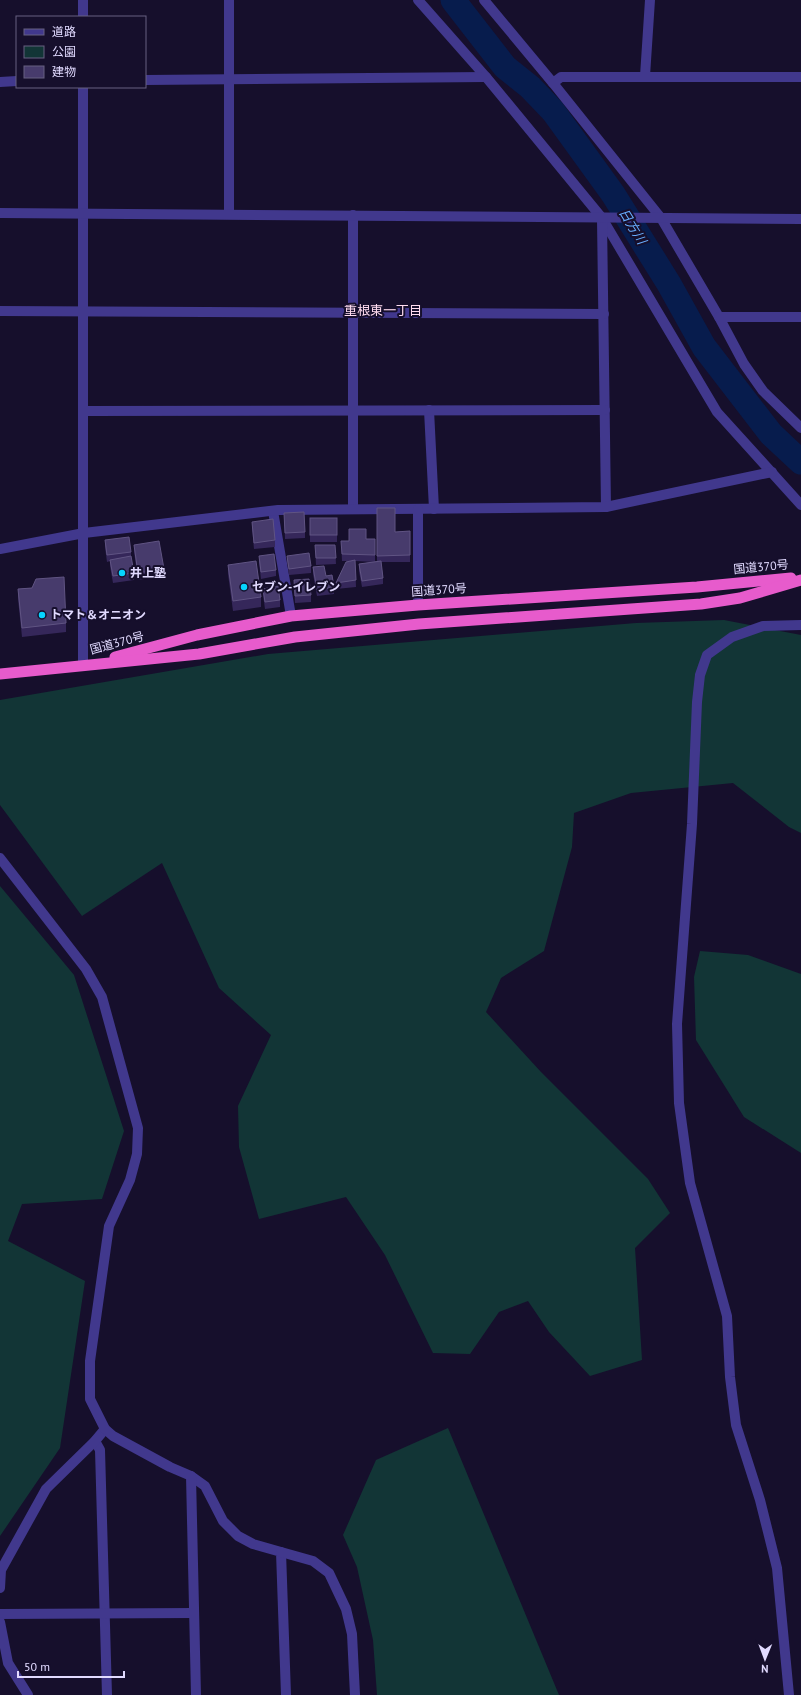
<svg xmlns="http://www.w3.org/2000/svg" width="801" height="1695" viewBox="0 0 801 1695" font-family="'PT Sans','Noto Sans JP',sans-serif">
<style>
.green{fill:#123536}
.lines{fill:none;stroke-linecap:round;stroke-linejoin:round}
.river{stroke:#071c4d;stroke-width:25}
.minor{stroke:#41388d;stroke-width:10}
.tertiary{stroke:#41388d;stroke-width:10}
.trunk{stroke:#e75bcc;stroke-width:11}
.wall{fill:#35275a}
.building{fill:#473b6c;stroke:#605483}
.poi-dot{fill:#06d4ff;stroke:#160f2c;stroke-width:1.5}
.labels{text-anchor:middle;stroke-width:4;stroke-linejoin:round;paint-order:stroke}
.street-label{font-size:12px;fill:#e1daff;stroke:#160f2c}
.poi-label{font-size:12px;font-weight:bold;fill:#e1daff;stroke:#160f2c;text-anchor:start}
.water-label{font-size:13px;font-style:italic;fill:#68aeff;stroke:#160f2c}
.neighbourhood-label{font-size:13px;fill:#ffdcf0;stroke:#160f2c}
</style>
<rect width="100%" height="100%" fill="#160f2c"/>
<g class="green">
<polygon points="724,620 801,635 801,833 789,827 733,783 631,793 574,813 572,847 544,951 501,978 486,1012 541,1072 648,1179 670,1213 635,1248 642,1360 590,1376 549,1332 528,1301 499,1312 470,1354 433,1353 385,1255 346,1197 259,1219 239,1147 238,1106 271,1035 219,988 162,863 82,916 0,805 0,700 268,654 636,623"/>
<polygon points="0,886 74,975 124,1131 102,1199 22,1204 8,1241 85,1281 60,1448 0,1536"/>
<polygon points="700,951 748,955 801,974 801,1153 744,1117 696,1040 694,977"/>
<polygon points="448,1428 559,1695 377,1695 373,1640 357,1567 343,1535 376,1460"/>
</g>
<g class="lines">
<polyline class="river" points="453,0 505,67 530,87 553,111 613,194 669,284 704,347 771,434 801,462"/>
<g class="minor">
<polyline points="418,0 486,77 602,218 717,412 801,505"/>
<polyline points="484,0 553,83"/>
<polyline points="645,76 650,0"/>
<polyline points="801,77 561,77 553,83 661,218 719,317 744,364 763,391 801,428"/>
<polyline points="145,80 486,77"/>
<polyline points="0,82 17,81"/>
<polyline points="229,214 229,0"/>
<polyline points="602,220 606,507"/>
<polyline points="0,311 604,314"/>
<polyline points="719,317 801,317"/>
<polyline points="429,410 434,509"/>
<polyline points="83,411 605,410"/>
<polyline points="353,509 353,215"/>
<polyline points="273,511 291,616"/>
<polyline points="0,549 84,533 278,510 606,507 772,472"/>
<polyline points="418,605 418,509"/>
<polyline points="95,1441 100,1450 107,1695"/>
<polyline points="191,1476 205,1486 223,1521 238,1536 253,1544 281,1552 286,1695"/>
<polyline points="281,1552 313,1561 329,1573 346,1609 352,1634 355,1695"/>
<polyline points="0,1588 1,1570 46,1489 95,1441 105,1429"/>
<polyline points="0,1614 194,1613"/>
<polyline points="0,1622 8,1663 28,1695"/>
<polyline points="789,1695 777,1568 760,1500 736,1425 730,1377 727,1316 690,1183 679,1103 677,1024 692,824 697,702 700,675 707,655 732,637 763,626 801,625"/>
</g>
<g class="tertiary">
<polyline points="83,17 83,0"/>
<polyline points="83,87 83,665"/>
<polyline points="0,213 801,219"/>
<polyline points="0,858 86,969 102,997 138,1128 137,1154 130,1180 109,1226 90,1361 90,1399 105,1429 113,1436 170,1467 191,1476 196,1695"/>
</g>
<g class="trunk">
<polyline points="115,657 197,635 291,616 418,605 697,587 791,578"/>
<polyline points="0,674 199,654 295,637 419,624 701,604 740,598 801,580"/>
</g>
</g>
<g class="wall">
<polygon points="377,508 395,532 410,531 410,562 381,562 383,578 383,584 362,587 359,571 359,564 377,561"/>
<polygon points="284,513 305,532 305,538 285,539"/>
<rect x="310" y="518" width="27" height="24"/>
<polygon points="252,522 275,540 275,547 254,549 252,528"/>
<polygon points="366,539 375,555 375,562 355,561 356,587 336,589 336,583 348,561 342,561 341,541 349,541"/>
<polygon points="105,540 131,552 131,556 134,573 134,580 113,583 110,566 110,561 107,562 105,547"/>
<polygon points="134,545 164,569 164,576 138,580 134,551"/>
<polygon points="315,545 335,545 336,564 316,565"/>
<polygon points="259,556 276,570 276,576 261,579 259,563"/>
<polygon points="287,556 311,566 311,573 289,575 287,562"/>
<polygon points="228,565 261,597 261,607 233,611 228,574"/>
<polygon points="313,567 326,576 334,587 334,594 317,596 313,574"/>
<polygon points="294,580 311,595 311,602 295,603"/>
<polygon points="32,588 66,623 66,632 22,637 18,599 18,589"/>
<polygon points="263,589 280,600 280,607 265,609 263,595"/>
</g>
<g class="building">
<polygon points="377,508 395,508 395,532 410,531 410,555 377,556"/>
<polygon points="304,512 305,532 285,533 284,513"/>
<rect x="310" y="518" width="27" height="17"/>
<polygon points="273,519 275,540 254,543 252,522"/>
<polygon points="349,529 366,529 366,539 375,539 375,555 342,554 341,541 349,541"/>
<polygon points="129,537 131,552 107,555 105,540"/>
<polygon points="159,541 164,569 138,573 134,545"/>
<polygon points="315,545 335,545 336,558 316,558"/>
<polygon points="309,553 311,566 289,569 287,556"/>
<polygon points="274,554 276,570 261,572 259,556"/>
<polygon points="131,556 134,573 113,576 110,560"/>
<polygon points="355,560 356,580 336,583 346,562"/>
<polygon points="256,561 261,597 233,601 228,565"/>
<polygon points="381,561 383,578 362,581 359,564"/>
<polygon points="324,566 326,576 332,575 334,587 317,590 313,567"/>
<polygon points="64,577 66,623 22,628 18,589 32,588 36,579"/>
<polygon points="309,579 311,595 295,596 294,580"/>
<polygon points="278,586 280,600 265,602 263,589"/>
</g>
<g class="poi-dot">
<circle cx="122" cy="573" r="4"/>
<circle cx="244" cy="587" r="4"/>
<circle cx="42" cy="615" r="4"/>
</g>
<g class="labels">
<g class="street-label">
<text transform="translate(761 567) rotate(-5)" y="4">国道370号</text>
<text transform="translate(439 590) rotate(-4)" y="4">国道370号</text>
<text transform="translate(117 643) rotate(-15)" y="4">国道370号</text>
</g>
<g class="poi-label">
<text x="130" y="577">井上塾</text>
<text x="252" y="591">セブン-イレブン</text>
<text x="50" y="619">トマト＆オニオン</text>
</g>
<g class="water-label">
<text transform="translate(633 226) rotate(58)" y="5">日方川</text>
</g>
<g class="neighbourhood-label">
<text x="383" y="315">重根東一丁目</text>
</g>
</g>
<rect x="16" y="16" width="130" height="72" fill="#160f2c" stroke="#676080"/>
<rect x="24" y="29" width="20" height="6" fill="#41388d" stroke="#676080"/>
<text x="52" y="36" font-size="12" fill="#e1daff">道路</text>
<rect x="24" y="46" width="20" height="12" fill="#123536" stroke="#676080"/>
<text x="52" y="56" font-size="12" fill="#e1daff">公園</text>
<rect x="24" y="66" width="20" height="12" fill="#473b6c" stroke="#676080"/>
<text x="52" y="76" font-size="12" fill="#e1daff">建物</text>
<g transform="translate(765 1659) rotate(181)" stroke="#160f2c" stroke-width="3" paint-order="stroke">
<path d="M0-3L7 15L0 10L-7 15Z" fill="#e1daff"/>
<text y="-6" font-size="11" font-weight="bold" text-anchor="middle" fill="#e1daff">N</text>
</g>
<path d="M18 1671v6h106v-6" fill="none" stroke="#e1daff" stroke-width="2"/>
<text x="24" y="1671" font-size="12" fill="#e1daff" stroke="#160f2c" stroke-width="3" paint-order="stroke">50 m</text>
</svg>
